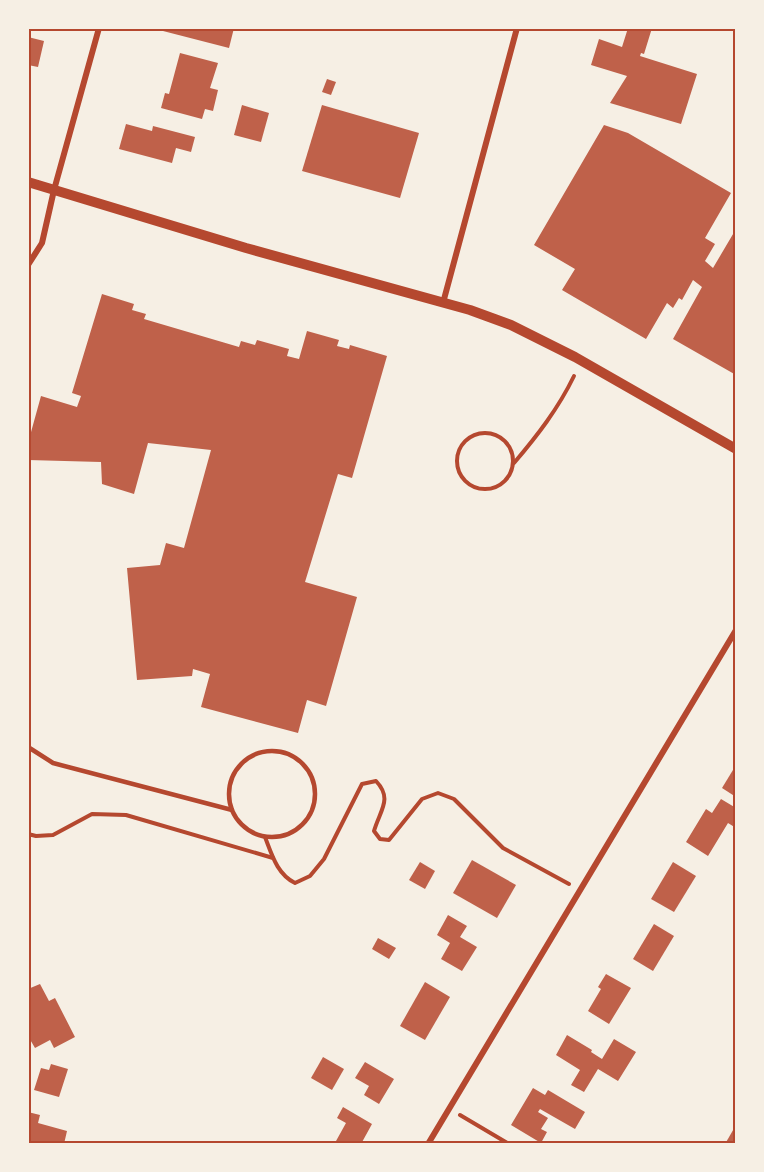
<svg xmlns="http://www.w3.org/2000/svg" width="764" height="1172" viewBox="0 0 764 1172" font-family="'PT Sans Narrow',sans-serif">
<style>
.building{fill:#bf614a}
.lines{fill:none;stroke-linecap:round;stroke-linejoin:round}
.path{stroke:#b5482f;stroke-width:4}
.service{stroke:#b5482f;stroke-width:4.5}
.minor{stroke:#b5482f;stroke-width:6}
.tertiary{stroke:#b5482f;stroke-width:10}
.neatline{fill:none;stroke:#b5482f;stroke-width:2}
</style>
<rect width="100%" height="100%" fill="#f6efe4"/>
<g class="building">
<polygon points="164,28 234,28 229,48 163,31"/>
<polygon points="628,28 652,28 644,54 641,53 640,56 697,74 681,124 610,103 627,76 591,65 599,39 622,47"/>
<polygon points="28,37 44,41 38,67 28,65"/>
<polygon points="180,53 218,63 210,88 218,90 213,111 205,109 202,119 161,108 165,93 169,94"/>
<polygon points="327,79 336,82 331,95 322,92"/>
<polygon points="242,105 269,113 261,142 234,135"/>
<polygon points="322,105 419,133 400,198 302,171"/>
<polygon points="126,124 152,131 153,126 195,137 191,152 176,148 172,163 119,149"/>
<polygon points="604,125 628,133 731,193 705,238 715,244 705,261 713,268 736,229 736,375 673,339 702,287 693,280 682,300 679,298 673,308 667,303 646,339 562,290 575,269 534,245"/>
<polygon points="102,294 134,304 132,310 146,314 144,319 239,347 241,341 255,345 257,340 289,349 287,356 299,359 307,331 339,340 337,346 349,349 350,345 387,356 352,478 338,474 305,582 357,597 326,706 307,700 298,733 201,707 210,674 193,669 192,676 137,680 127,568 160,565 166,543 184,548 211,450 148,443 134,494 102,484 101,462 28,460 28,443 41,396 77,407 81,396 72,393"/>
<polygon points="736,765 736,797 722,788"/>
<polygon points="721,799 736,808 736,828 728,823 708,856 686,842 706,809 712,813"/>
<polygon points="472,860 516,885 497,918 453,893"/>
<polygon points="420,862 435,871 425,889 409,880"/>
<polygon points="673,862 696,876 674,912 651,899"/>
<polygon points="448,915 467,926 460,937 477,947 462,971 441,959 450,943 437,935"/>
<polygon points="654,924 674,936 653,971 633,959"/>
<polygon points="378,938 396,948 389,959 372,949"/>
<polygon points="606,974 631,988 609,1024 588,1011 601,989 598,987"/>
<polygon points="425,982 450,997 425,1040 400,1026"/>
<polygon points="40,984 49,1001 55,998 75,1037 54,1048 50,1040 35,1048 28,1036 28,989"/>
<polygon points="567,1035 592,1050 591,1052 602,1059 614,1039 636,1052 618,1081 598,1069 584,1092 571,1085 580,1070 556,1055"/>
<polygon points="323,1057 344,1069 332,1090 311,1078"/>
<polygon points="365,1062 394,1079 379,1104 364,1095 369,1086 355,1078"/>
<polygon points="51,1064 68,1069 59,1097 34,1090 41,1068 49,1070"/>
<polygon points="533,1088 545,1095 548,1090 585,1112 575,1129 540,1109 538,1112 548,1118 541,1129 547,1132 541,1143 511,1125"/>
<polygon points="343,1107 372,1124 361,1144 339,1144 336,1141 346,1123 337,1118"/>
<polygon points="28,1112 40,1115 38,1123 67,1131 64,1144 28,1144"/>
<polygon points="736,1125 736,1144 725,1144"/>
</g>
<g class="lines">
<g class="path">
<circle cx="485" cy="461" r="28"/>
<path d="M514,463C537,436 558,409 574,376"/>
<polyline points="28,834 36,836 53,835 92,814 126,815 273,858"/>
<path d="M265,837C272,855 277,874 295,883L310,876L324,859L362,784L376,781C393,799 380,810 374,831L380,839L389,840L422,799L438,793L454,799L503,848L569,884"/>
<polyline points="460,1115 509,1144"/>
</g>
<g class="service">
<polyline points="28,747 53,763 232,810"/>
<circle cx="272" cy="794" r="43"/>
</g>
<g class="minor">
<polyline points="28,265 42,243 54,190 99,28"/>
<polyline points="443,303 517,28"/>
<polyline points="428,1144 736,630"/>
</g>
<polyline class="tertiary" points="28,182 246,248 470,310 511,325 575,357 736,449"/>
</g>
<rect width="764" height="1172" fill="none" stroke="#f6efe4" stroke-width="60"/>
<rect x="30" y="30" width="704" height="1112" class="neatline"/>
</svg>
